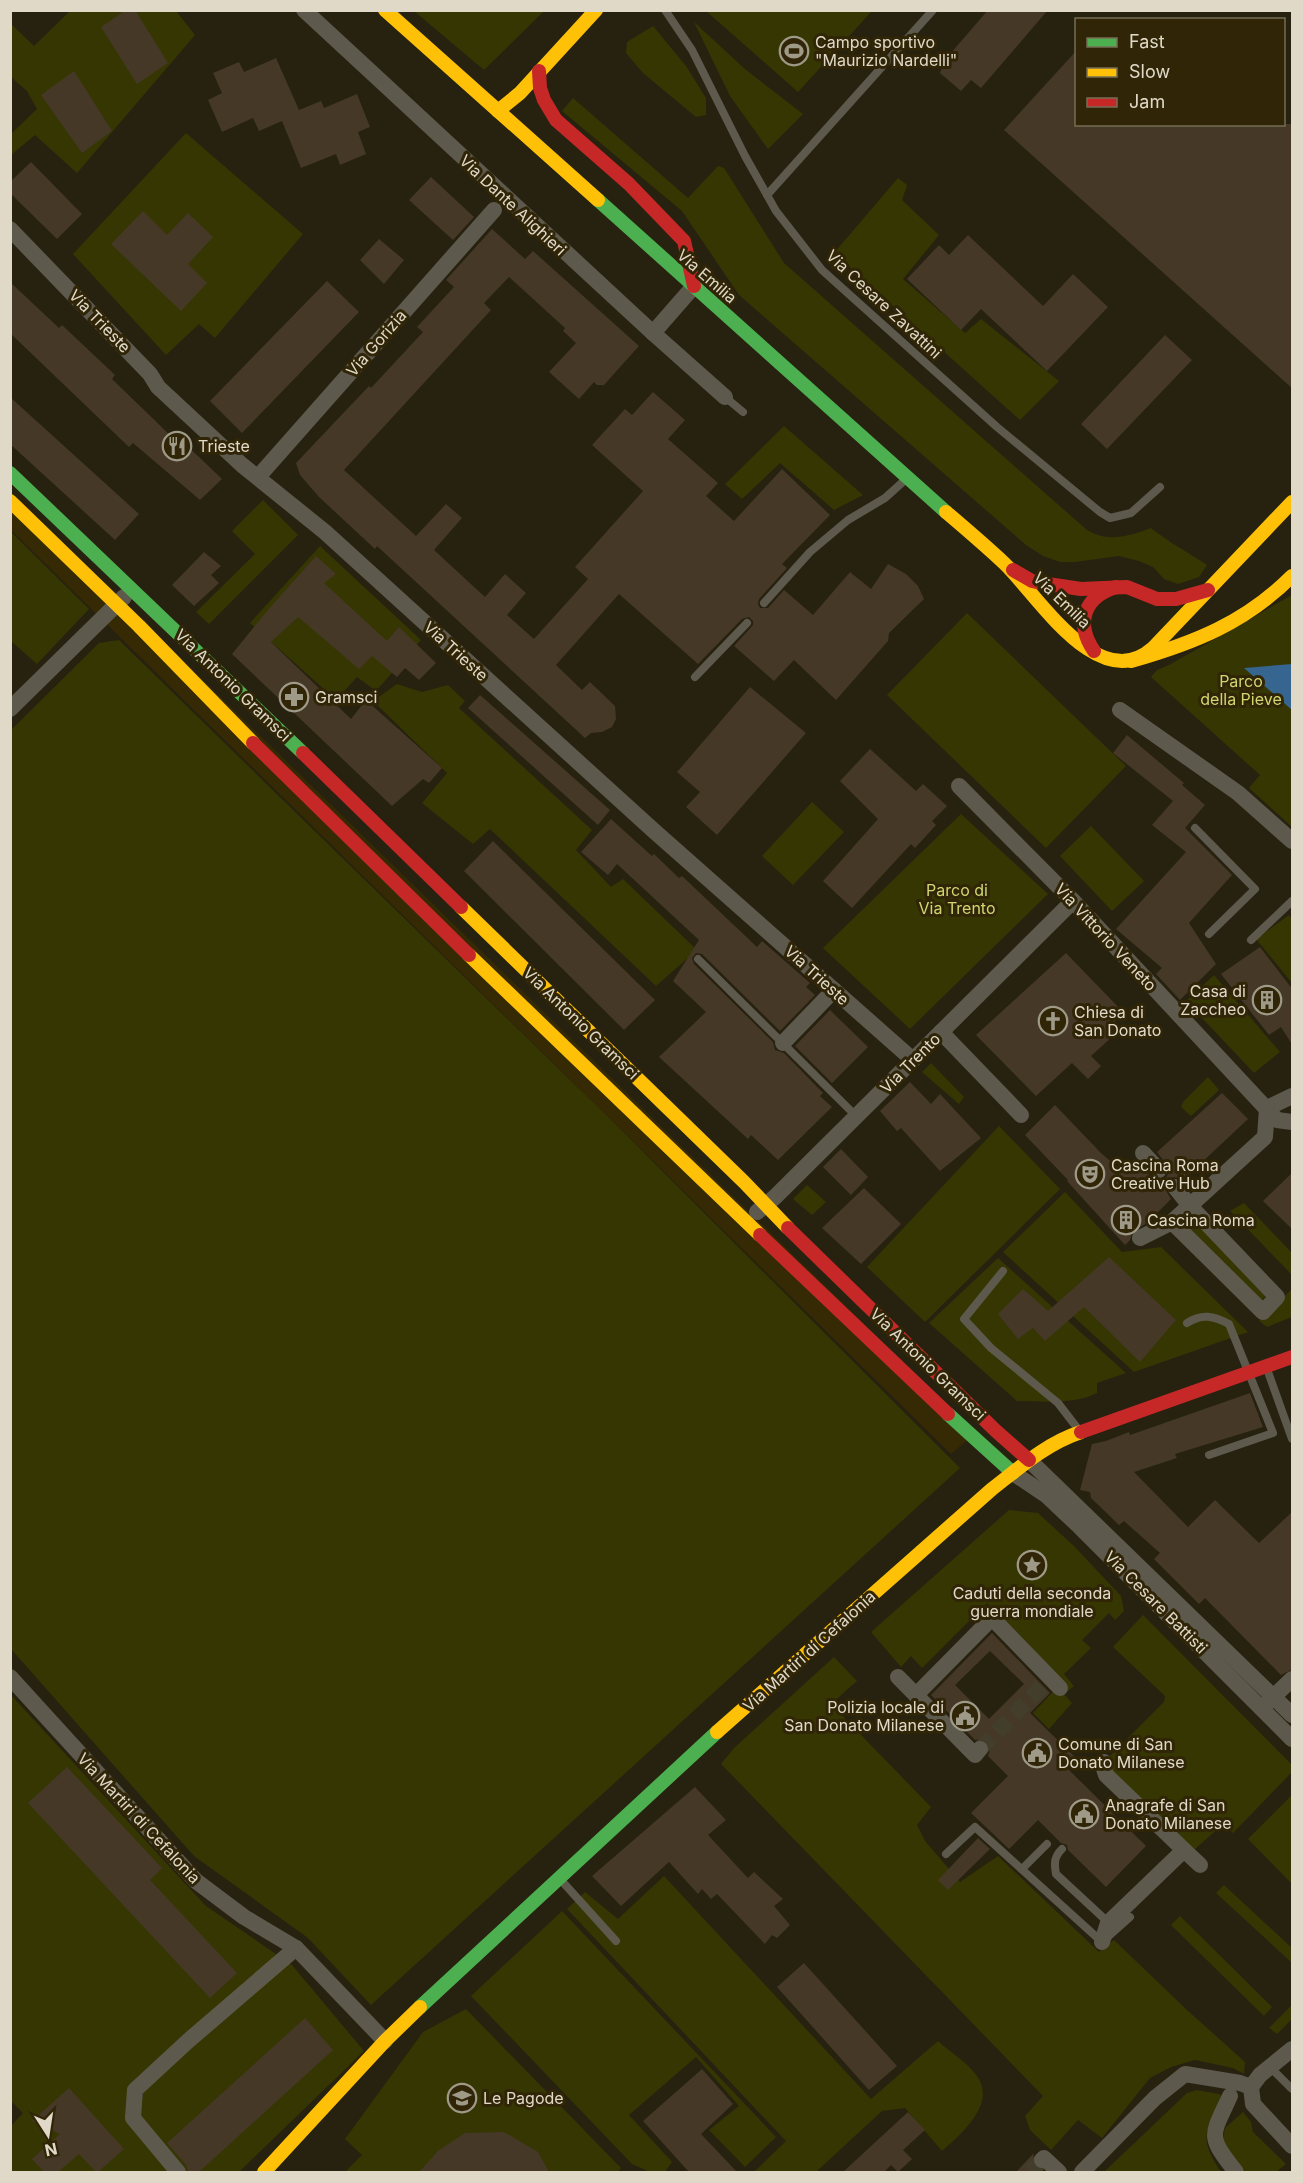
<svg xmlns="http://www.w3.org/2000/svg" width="1303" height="2183" viewBox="0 0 1303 2183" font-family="Inter,sans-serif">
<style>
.built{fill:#362a05}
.green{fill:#363603}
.water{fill:#366590}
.building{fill:#453826;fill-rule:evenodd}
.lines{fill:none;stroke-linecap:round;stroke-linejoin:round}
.street-tunnel{stroke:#433d2c;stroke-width:16;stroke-dasharray:16 8;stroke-linecap:butt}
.lane{stroke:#5d594d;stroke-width:8}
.street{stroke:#5d594d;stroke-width:16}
.fast{stroke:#4caf50;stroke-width:14}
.slow{stroke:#ffc107;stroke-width:14}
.jam{stroke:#c62828;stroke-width:14}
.labels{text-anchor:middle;stroke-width:6;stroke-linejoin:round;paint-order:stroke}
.poi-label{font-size:16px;fill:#e0d9c8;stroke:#302507;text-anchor:start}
.street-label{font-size:16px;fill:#e0d9c8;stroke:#302507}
.park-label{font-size:16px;fill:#d0d670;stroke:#302507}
</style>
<rect width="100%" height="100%" fill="#272110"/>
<polygon class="built" points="10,492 976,1433 951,1454 11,530"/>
<g class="green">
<polygon points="70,11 176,11 195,35 77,173 35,135 11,155 11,134 37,109 27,91 11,77 10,23 34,46"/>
<polygon points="414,11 544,11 484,70"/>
<polygon points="706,11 872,11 798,92"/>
<polygon points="694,22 745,69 803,114 768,149 730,96"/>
<polygon points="653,26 686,66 706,98 706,115 696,117 643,73 626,53 627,42"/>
<path d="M573,98L688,198L718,166L724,168L784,263L1087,530C1108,543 1129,536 1151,528C1168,542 1188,552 1207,565L1199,577L1178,584L1164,579L1153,567L1139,561L1119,556L1075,562H1060L1043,556L1026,545L739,295L682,211L562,111Z"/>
<polygon points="186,133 303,234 215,338 199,324 166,355 73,254"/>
<polygon points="898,178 907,185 902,200 939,235 903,279 965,333 981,319 1059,381 1020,420 834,253"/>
<polygon points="784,426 863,495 834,510 780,463 742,499 725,484"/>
<polygon points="263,500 298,535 209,624 196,612 255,554 232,531"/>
<polygon points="11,532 89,609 37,664 11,641"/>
<polygon points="320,546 421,640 376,691 357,677 336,700 250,623"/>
<polygon points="1292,595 1292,827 1249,788 1260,775 1151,677 1157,670 1169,665"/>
<polygon points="967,613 1126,766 1046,848 887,695"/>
<polygon points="119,640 603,1112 960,1468 371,2005 308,1938 194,1856 11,1649 11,730 99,643"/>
<polygon points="397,684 422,692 448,685 465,701 459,708 592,830 576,850 611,887 623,879 697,950 656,986 490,829 473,844 422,803 447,773 373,701"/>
<polygon points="812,802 844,832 793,885 762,856"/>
<polygon points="961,814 1048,894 910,1029 823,948"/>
<polygon points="1091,826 1144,881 1112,911 1060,856"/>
<polygon points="1289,915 1292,920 1292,983 1256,939"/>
<polygon points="1214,975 1280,1052 1254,1073 1186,1001"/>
<polygon points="931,1063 964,1097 959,1104 922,1072"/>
<polygon points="1208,1077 1219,1090 1191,1116 1181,1107 1183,1102"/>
<polygon points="999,1126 1060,1189 925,1322 867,1267"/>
<polygon points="807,1185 826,1202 812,1215 793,1199"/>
<polygon points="1065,1192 1122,1252 1161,1247 1248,1332 1134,1372 1003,1252"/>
<polygon points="1244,1203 1292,1253 1292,1275 1230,1211"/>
<polygon points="1192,1217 1269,1293 1259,1303 1184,1229"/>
<path d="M998,1258L1126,1373L1097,1383V1393C1072,1405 1045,1401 1017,1401L929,1323Z"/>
<polygon points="1292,1289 1292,1317 1267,1327 1259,1321"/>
<polygon points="1009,1510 1038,1513 1075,1547 1121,1596 1124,1611 1115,1620 1109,1613 1082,1640 1091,1648 1064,1674 1074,1686 1064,1694 1072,1703 1049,1729 1033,1713 1062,1682 987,1603 922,1668 911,1656 901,1667 871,1632"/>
<polygon points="1143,1615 1292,1765 1292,1772 1233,1833 1222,1825 1194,1850 1107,1768 1107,1759 1164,1702 1165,1696 1113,1647"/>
<polygon points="834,1657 857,1681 831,1704 931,1807 917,1825 925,1841 960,1882 998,1856 1099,1952 1114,1940 1187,2010 1245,2062 1244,2074 1233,2068 1195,2060 1171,2067 1150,2078 1102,2138 1078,2120 1051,2150 1030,2130 1025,2116 1043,2096 721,1764 734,1748"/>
<polygon points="10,1694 206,1906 292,1965 364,2051 239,2172 11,2172 11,2126 23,2113 10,2100"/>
<polygon points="1292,1795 1292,1884 1248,1839"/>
<path d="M664,1876L871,2099L938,2041C950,2052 968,2063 977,2076C997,2104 961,2134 942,2151L905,2108L882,2111L816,2172H754L786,2141L567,1909L585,1892L618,1919Z"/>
<polygon points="1224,1885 1292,1948 1292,1963 1216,1893"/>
<polygon points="562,1911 776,2137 745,2167 709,2130 739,2106 696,2057 629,2115 672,2162 665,2172 650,2172 632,2164 471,1996"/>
<polygon points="1180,1916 1272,2007 1264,2016 1171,1925"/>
<polygon points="1292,2005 1292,2019 1277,2034 1269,2028"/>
<polygon points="466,2009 621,2168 618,2172 345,2172 362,2155 345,2139 423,2032"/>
<path d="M1197,2090L1219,2094L1226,2100C1202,2130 1200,2140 1221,2172H1104L1187,2093Z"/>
<polygon points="1243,2112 1251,2122 1253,2132 1286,2164 1276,2172 1246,2172 1222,2144 1225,2128"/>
</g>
<polygon class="water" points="1292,664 1292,710 1244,668"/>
<g class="building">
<polygon points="126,10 135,10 168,63 137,84 101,27"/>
<polygon points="988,10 1048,10 981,88 971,80 961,91 940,73 944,61"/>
<polygon points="1077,50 1077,124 1293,124 1293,389 1004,130"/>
<polygon points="276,58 299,110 321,101 324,108 357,94 370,127 358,132 366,154 340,165 336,154 301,168 282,121 259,131 253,118 222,132 208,100 222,93 213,73 239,62 244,72"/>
<polygon points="74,71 112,131 82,153 41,95"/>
<polygon points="31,162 82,214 57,239 10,193 10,182"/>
<polygon points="431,177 474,217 453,240 409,200"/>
<polygon points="143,211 167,235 188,213 213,237 188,264 207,283 181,311 111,244"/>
<polygon points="492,229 525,259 533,251 639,346 604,385 597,385 594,382 579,399 549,372 576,343 563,331 565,328 509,277 484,303 491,310 344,470 416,536 446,504 462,518 434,550 485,597 505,574 526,593 507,615 534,639 588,579 575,567 643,491 592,445 625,409 632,415 653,392 685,420 668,439 718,483 706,496 734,521 782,469 830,515 782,564 787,568 759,599 758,604 760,608 768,608 784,590 813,615 850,572 871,589 888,564 906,574 918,586 924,599 889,633 888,641 836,700 794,660 774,681 734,646 753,625 753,621 749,617 742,619 698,664 619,594 556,665 582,690 590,682 615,706 616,719 612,727 602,732 591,733 585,738 377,546 375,549 319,497 300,475 296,463 369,386 371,388 423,332 417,327 454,287 446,280"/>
<polygon points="968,235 1043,306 1073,274 1108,307 1047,371 981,309 961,330 907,279 939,245 949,255"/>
<polygon points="379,239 404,260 384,284 360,260"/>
<polygon points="327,281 359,312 242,433 210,401"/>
<polygon points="10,282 59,328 62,325 115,375 112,379 174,439 177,436 222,479 200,500 133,443 129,447 10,333"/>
<polygon points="1165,335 1192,360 1107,449 1081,424"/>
<polygon points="10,397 139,514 115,540 10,444"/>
<polygon points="204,552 221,566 211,575 219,583 194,606 172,585"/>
<polygon points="316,556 336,574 324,583 387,641 399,627 436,663 419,680 405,668 397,677 372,656 359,669 298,617 271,642 351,719 366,700 442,768 429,783 423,779 392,806 232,654 267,611"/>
<polygon points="750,687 806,733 717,835 686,807 700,792 677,772"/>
<polygon points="480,695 610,810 598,825 468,708"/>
<polygon points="1127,735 1184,783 1182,785 1205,805 1185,828 1232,875 1189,923 1216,964 1180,1000 1156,974 1162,968 1116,929 1186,852 1152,825 1173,801 1113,753"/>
<polygon points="870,749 916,791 923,784 947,806 932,821 936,825 915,848 911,844 852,908 823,881 878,819 840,781"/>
<polygon points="611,819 652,856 654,854 679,878 682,876 757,947 762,941 810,983 806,987 815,995 780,1031 702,954 696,953 692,958 694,964 773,1042 775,1050 784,1053 823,1093 820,1096 832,1107 778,1160 751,1135 748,1139 659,1057 706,1012 673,981 699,940 617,864 608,875 581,852"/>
<polygon points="493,841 655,1000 624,1030 464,871"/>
<polygon points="1260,947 1293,990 1293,1046 1281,1027 1269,1035 1221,974"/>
<polygon points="1066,953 1124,1013 1106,1030 1113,1036 1091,1056 1101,1066 1088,1079 1072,1063 1036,1096 976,1035"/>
<polygon points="830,1010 868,1047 832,1083 795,1046"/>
<polygon points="910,1082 931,1104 940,1094 981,1138 940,1171 901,1128 897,1131 880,1111"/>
<polygon points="1222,1093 1248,1119 1183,1180 1174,1177 1168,1179 1165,1189 1171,1199 1147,1223 1132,1232 1130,1240 1125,1245 1067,1181 1068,1180 1025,1135 1055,1105 1101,1153 1124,1173 1136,1161 1152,1178 1161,1180 1167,1177 1169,1168 1157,1152"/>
<polygon points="841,1149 868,1177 851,1195 823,1167"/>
<polygon points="1293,1172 1293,1230 1263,1201"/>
<polygon points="864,1188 901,1224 861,1264 822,1228"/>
<polygon points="1109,1257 1176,1320 1140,1362 1084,1307 1045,1341 1033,1328 1018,1339 998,1314 1023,1289 1048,1311"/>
<polygon points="1250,1393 1263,1427 1175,1454 1177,1458 1134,1472 1188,1527 1215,1500 1259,1543 1293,1511 1293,1669 1281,1675 1205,1598 1199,1604 1154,1559 1160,1553 1124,1521 1119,1525 1091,1498 1090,1492 1080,1490 1092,1444 1106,1441 1129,1432 1130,1435"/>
<path d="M992,1633L1050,1693L1030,1713L1077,1759L1068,1769L1146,1846L1106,1887L1068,1850L1067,1845L1061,1843L1038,1820L1009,1849L971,1813L1008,1776L988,1756L990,1750L987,1741L981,1739L975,1740L931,1695ZM990,1651L1024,1684L989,1719L955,1685Z"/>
<polygon points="67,1767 162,1868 150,1880 237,1973 210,1998 28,1803"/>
<polygon points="695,1787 726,1820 708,1835 748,1878 754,1872 783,1899 774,1906 790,1925 777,1938 772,1935 765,1944 717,1894 711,1899 702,1889 698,1894 669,1862 621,1906 592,1876"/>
<polygon points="978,1838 990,1849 948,1890 938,1880"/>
<polygon points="804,1963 897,2066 869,2090 777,1987"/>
<polygon points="305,2018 333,2050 199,2172 188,2172 186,2165 167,2143"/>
<polygon points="702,2069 733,2104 701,2134 737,2172 689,2172 643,2121"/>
<polygon points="69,2088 124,2149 98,2172 96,2172 79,2154 58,2172 44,2172 32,2159 60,2134 32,2121"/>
<polygon points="908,2112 925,2130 903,2150 912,2159 898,2172 891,2165 884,2172 843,2172"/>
<polygon points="504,2132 538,2152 549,2172 419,2172 439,2150 465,2133"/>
<polygon points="1034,2153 1032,2163 1035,2168 1044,2172 1016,2172"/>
</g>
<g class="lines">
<g class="street-tunnel">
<polyline points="980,1749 1050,1678"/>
<polyline points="1030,2172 1042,2160"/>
</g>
<g class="lane">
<polyline points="665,10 692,50 745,156 776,211 822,270 997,427 1100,512 1110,518 1131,513 1160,487"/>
<polyline points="767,195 933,10"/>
<polyline points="725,397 743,412"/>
<polyline points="764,603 810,552 848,520 885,498 905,480"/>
<polyline points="695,677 747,623"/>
<polyline points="1195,828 1255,889 1209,934"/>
<polyline points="1251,940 1292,901"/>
<polyline points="698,959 856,1116"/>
<polyline points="1003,1271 964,1319 991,1348 1058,1403 1078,1429"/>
<path d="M1187,1323C1202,1313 1214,1316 1229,1324L1273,1433L1209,1455"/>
<polyline points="1267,1369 1292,1439"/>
<path d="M1062,1849C1054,1857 1054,1863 1056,1874L1110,1924"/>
<polyline points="946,1854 975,1827 1102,1942 1130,1917"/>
<polyline points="1022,1869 1047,1844"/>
<polyline points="560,1879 616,1941"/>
<polyline points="1271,2068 1292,2089"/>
</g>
<g class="street">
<polyline points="304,10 653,333 725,397"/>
<polyline points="10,229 150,374 158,387 242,465 325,532 653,830 913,1060"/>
<polyline points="653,333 694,286"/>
<polyline points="258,477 494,210"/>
<polyline points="10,709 124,597"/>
<polyline points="1120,710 1238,793 1292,841"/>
<polyline points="959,786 1073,901 1277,1120 1292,1122"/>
<polyline points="941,1032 1021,1115"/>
<polyline points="783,1043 834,990"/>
<polyline points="1267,1108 1292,1096"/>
<polyline points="1143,1153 1159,1170"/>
<polyline points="757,1212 775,1197 1073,901"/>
<polyline points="1172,1222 1265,1137 1267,1108"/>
<polyline points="1140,1238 1172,1222 1263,1312 1277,1297 1190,1206 1175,1187"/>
<polyline points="1029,1460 1292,1715"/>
<polyline points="1013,1473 1046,1495 1080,1527 1292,1739"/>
<polyline points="10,1677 196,1881 244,1917 296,1948 385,2041"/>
<polyline points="898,1677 975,1755 980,1749"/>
<polyline points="916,1695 992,1618 1060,1688"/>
<polyline points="1265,1705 1292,1679"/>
<polyline points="1104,1762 1103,1766 1106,1775 1184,1850"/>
<polyline points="1102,1942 1108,1923 1184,1850 1200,1865"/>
<polyline points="1251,2087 1253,2104 1292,2146"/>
<polyline points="1251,2087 1260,2075 1292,2049"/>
<path d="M1230,2096C1211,2137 1207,2135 1236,2172"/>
<polyline points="1042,2160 1044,2158 1059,2172"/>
<polyline points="178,2172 133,2118 135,2090 188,2041 296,1948"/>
<polyline points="1082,2172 1155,2098 1185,2074 1240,2083 1251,2087"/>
</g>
<g class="fast">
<polyline points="598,200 946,512"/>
<polyline points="10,473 303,753"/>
<polyline points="948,1414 1013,1473"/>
<polyline points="420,2007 717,1732"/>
</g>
<g class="slow">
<polyline points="385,10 598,200"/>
<polyline points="498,111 520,93 596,10"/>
<polyline points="10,501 139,626 253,743"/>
<path d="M946,512C966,529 986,546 1005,564C1039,597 1099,696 1153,648L1292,502"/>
<path d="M1131,661C1194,643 1245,623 1292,576"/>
<polyline points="461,907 744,1182 788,1228"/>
<polyline points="469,955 760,1235"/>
<path d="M717,1732L992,1489C1019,1468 1047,1443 1081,1432"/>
<polyline points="264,2172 385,2041 420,2007"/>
</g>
<g class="jam">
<polyline points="539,71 540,88 544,100 556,120 629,184 684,241 694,286"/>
<polyline points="1013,570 1032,581 1041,583 1081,589 1127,587 1157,599 1176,599 1208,590"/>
<path d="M1094,651C1075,623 1084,597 1116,587"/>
<polyline points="253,743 469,955"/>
<polyline points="303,753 461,907"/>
<polyline points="788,1228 996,1431 1029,1460"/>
<polyline points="760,1235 948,1414"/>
<polyline points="1081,1432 1292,1357"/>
</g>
</g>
<defs>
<g id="stadium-ring" transform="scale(1.5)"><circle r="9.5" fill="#302507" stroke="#9f9988" stroke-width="1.5"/><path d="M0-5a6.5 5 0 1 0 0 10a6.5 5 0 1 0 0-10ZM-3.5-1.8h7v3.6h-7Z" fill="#9f9988"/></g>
<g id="restaurant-ring" transform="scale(1.5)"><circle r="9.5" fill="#302507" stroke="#9f9988" stroke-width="1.5"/><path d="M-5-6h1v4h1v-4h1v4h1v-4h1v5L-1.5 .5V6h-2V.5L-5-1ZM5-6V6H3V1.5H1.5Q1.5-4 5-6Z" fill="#9f9988"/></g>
<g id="pharmacy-ring" transform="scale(1.5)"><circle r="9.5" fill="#302507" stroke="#9f9988" stroke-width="1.5"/><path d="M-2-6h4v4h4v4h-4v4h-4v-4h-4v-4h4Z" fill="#9f9988"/></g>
<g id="building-ring" transform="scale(1.5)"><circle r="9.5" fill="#302507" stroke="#9f9988" stroke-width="1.5"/><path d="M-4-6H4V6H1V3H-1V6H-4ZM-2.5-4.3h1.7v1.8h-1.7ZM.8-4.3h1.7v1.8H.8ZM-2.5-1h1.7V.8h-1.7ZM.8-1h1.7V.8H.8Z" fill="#9f9988"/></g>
<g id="church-ring" transform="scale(1.5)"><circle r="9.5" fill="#302507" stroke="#9f9988" stroke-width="1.5"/><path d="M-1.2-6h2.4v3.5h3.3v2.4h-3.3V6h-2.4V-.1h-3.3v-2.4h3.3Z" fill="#9f9988"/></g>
<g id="theatre-ring" transform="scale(1.5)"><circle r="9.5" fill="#302507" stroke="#9f9988" stroke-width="1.5"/><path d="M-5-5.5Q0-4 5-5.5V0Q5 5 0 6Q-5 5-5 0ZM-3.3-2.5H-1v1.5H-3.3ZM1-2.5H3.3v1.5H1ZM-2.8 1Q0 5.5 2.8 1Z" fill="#9f9988"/></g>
<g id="sight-ring" transform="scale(1.5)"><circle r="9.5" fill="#302507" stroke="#9f9988" stroke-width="1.5"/><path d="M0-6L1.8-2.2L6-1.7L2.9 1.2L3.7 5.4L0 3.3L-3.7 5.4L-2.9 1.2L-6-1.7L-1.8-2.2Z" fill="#9f9988"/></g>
<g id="civic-ring" transform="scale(1.5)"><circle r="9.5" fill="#302507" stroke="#9f9988" stroke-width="1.5"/><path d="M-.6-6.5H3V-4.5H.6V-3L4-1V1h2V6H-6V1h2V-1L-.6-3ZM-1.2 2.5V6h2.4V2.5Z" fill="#9f9988"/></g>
<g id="school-ring" transform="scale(1.5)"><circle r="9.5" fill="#302507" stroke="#9f9988" stroke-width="1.5"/><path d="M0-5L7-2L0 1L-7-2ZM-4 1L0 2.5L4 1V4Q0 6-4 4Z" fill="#9f9988"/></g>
</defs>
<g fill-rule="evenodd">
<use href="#stadium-ring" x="794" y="51"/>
<use href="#restaurant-ring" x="177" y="446"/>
<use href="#pharmacy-ring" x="294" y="697"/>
<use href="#building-ring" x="1267" y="1000"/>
<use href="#church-ring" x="1053" y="1021"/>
<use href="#theatre-ring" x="1090" y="1174"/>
<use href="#building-ring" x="1126" y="1220"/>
<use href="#sight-ring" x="1032" y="1565"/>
<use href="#civic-ring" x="965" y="1716"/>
<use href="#civic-ring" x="1037" y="1753"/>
<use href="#civic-ring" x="1084" y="1814"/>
<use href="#school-ring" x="462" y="2098"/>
</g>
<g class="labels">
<g class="poi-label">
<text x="815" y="48">Campo sportivo<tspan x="815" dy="18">"Maurizio Nardelli"</tspan></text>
<text x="198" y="452">Trieste</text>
<text x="315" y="703">Gramsci</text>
<text x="1246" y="997" text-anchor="end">Casa di<tspan x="1246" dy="18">Zaccheo</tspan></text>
<text x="1074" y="1018">Chiesa di<tspan x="1074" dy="18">San Donato</tspan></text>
<text x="1111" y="1171">Cascina Roma<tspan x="1111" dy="18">Creative Hub</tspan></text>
<text x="1147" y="1226">Cascina Roma</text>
<text x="1032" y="1599" text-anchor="middle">Caduti della seconda<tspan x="1032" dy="18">guerra mondiale</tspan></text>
<text x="944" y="1713" text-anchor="end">Polizia locale di<tspan x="944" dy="18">San Donato Milanese</tspan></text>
<text x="1058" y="1750">Comune di San<tspan x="1058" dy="18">Donato Milanese</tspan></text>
<text x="1105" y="1811">Anagrafe di San<tspan x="1105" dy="18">Donato Milanese</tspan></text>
<text x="483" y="2104">Le Pagode</text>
</g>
<g class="street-label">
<text transform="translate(513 205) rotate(43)" y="6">Via Dante Alighieri</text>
<text transform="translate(707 276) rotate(41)" y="6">Via Emilia</text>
<text transform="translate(884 304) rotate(43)" y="6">Via Cesare Zavattini</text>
<text transform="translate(100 321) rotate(46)" y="6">Via Trieste</text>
<text transform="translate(376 343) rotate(-49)" y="6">Via Gorizia</text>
<text transform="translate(1062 600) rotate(44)" y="6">Via Emilia</text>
<text transform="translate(456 651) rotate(42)" y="6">Via Trieste</text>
<text transform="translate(233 685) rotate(44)" y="6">Via Antonio Gramsci</text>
<text transform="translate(1106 937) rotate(47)" y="6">Via Vittorio Veneto</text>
<text transform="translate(817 975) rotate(42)" y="6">Via Trieste</text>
<text transform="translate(581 1023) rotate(44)" y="6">Via Antonio Gramsci</text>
<text transform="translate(910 1063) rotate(-45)" y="6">Via Trento</text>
<text transform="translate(928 1364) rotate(44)" y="6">Via Antonio Gramsci</text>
<text transform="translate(1156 1602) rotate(45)" y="6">Via Cesare Battisti</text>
<text transform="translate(809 1651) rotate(-42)" y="6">Via Martiri di Cefalonia</text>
<text transform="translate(139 1818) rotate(47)" y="6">Via Martiri di Cefalonia</text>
</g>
<g class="park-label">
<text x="1241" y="687">Parco<tspan x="1241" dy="18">della Pieve</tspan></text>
<text x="957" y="896">Parco di<tspan x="957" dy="18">Via Trento</tspan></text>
</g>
</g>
<rect width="1303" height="2183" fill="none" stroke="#e0d9c8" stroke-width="24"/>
<rect x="1075" y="18" width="210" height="108" fill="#302507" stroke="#766d54" stroke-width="1.5"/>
<rect x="1087" y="38" width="30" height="9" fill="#4caf50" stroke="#766d54" stroke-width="1.5"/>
<text x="1129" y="48" font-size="18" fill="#e0d9c8">Fast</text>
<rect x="1087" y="68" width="30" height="9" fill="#ffc107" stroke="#766d54" stroke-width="1.5"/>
<text x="1129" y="78" font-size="18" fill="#e0d9c8">Slow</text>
<rect x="1087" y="98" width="30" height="9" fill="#c62828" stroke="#766d54" stroke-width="1.5"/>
<text x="1129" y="108" font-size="18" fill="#e0d9c8">Jam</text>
<g transform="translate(48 2135) rotate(168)" stroke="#302507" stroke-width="4.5" paint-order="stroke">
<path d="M0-4.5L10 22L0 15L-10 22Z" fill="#e0d9c8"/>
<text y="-9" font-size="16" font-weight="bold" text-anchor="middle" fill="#e0d9c8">N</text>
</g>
</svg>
